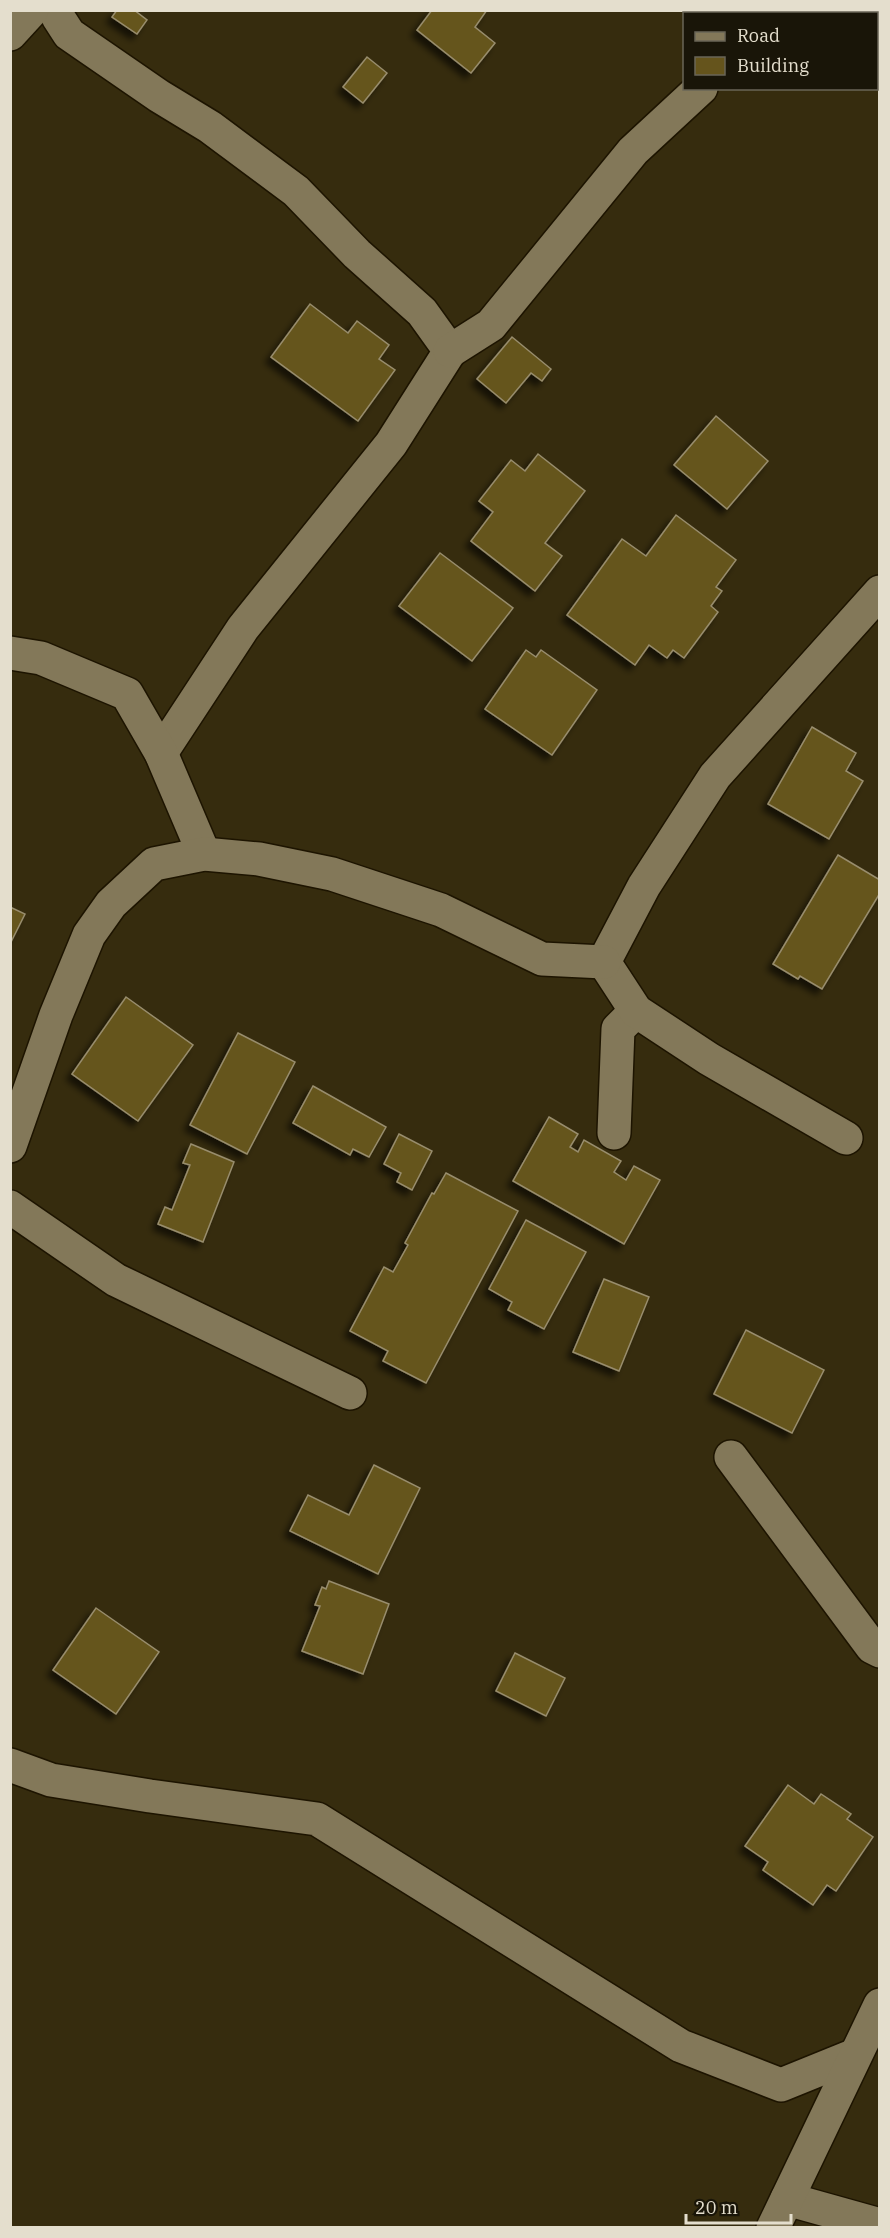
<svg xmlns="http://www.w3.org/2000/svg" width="890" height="2238" viewBox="0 0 890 2238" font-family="'IBM Plex Serif',serif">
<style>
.building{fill:#65541c;stroke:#988d6d;stroke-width:1.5;filter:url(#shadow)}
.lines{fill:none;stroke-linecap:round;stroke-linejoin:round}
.minor-casing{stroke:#1d1400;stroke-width:36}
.minor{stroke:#837859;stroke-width:33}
</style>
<defs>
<filter id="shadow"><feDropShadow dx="-5.5" dy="5.5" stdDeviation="3" flood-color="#0009"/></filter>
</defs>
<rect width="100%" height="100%" fill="#362c0e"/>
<g class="building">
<polygon points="117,10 134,10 147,20 137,34 112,17"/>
<polygon points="432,10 487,10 475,27 495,43 471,73 417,30"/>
<polygon points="367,57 387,73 363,103 343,87"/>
<polygon points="310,304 348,333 357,321 389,345 379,359 395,370 358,421 271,357"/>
<polygon points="512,337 551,369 542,381 531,373 506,403 477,379"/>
<polygon points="716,416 768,461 727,509 674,465"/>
<polygon points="538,454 585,491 545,543 562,556 535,591 471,541 493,512 479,501 511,460 525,471"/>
<polygon points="676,515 736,560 716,587 722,591 711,606 718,612 684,658 673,650 667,658 649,645 635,665 567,615 622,539 646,556"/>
<polygon points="440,553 513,608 472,661 399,606"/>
<polygon points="526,650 536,657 541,650 597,690 552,755 485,709"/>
<polygon points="812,727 856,753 846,771 863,781 829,839 768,804"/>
<polygon points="838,855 880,880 880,893 822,989 800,976 798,979 773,964"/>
<polygon points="10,907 25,914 10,944"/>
<polygon points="126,997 193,1045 138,1121 72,1074"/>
<polygon points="238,1033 295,1062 247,1154 190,1125"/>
<polygon points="313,1086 386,1127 369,1157 353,1149 350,1155 293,1123"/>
<polygon points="549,1117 578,1134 570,1147 578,1152 584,1140 621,1161 614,1172 626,1180 634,1166 660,1180 624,1244 513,1181"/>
<polygon points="399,1134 432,1151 412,1190 397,1182 401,1173 384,1164"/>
<polygon points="191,1144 234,1162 203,1242 158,1224 165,1207 172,1210 190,1165 183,1163"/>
<polygon points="446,1173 518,1211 426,1383 383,1361 388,1351 350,1331 384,1267 393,1272 408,1245 405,1243 432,1193 434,1194"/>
<polygon points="526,1220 586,1252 544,1329 508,1310 512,1302 489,1289"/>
<polygon points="604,1279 649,1297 619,1371 573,1352"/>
<polygon points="746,1330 824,1370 792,1433 714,1394"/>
<polygon points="374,1465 420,1488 378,1574 290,1531 308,1495 349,1515"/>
<polygon points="329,1581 389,1604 363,1674 302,1651 320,1606 315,1605 322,1587 326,1589"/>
<polygon points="96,1608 159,1652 116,1714 53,1670"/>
<polygon points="515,1653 565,1678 546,1716 496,1691"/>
<polygon points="788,1785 814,1804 821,1794 851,1814 847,1819 873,1837 836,1891 827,1885 813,1905 763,1870 768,1862 745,1846"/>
</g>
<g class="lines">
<g class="minor-casing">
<g id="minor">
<polyline points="58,10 58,17 69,34 159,96 210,127 296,191 357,254 422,312 450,351 391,444 243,628 161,753"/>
<polyline points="771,14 773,10"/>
<polyline points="10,34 32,10"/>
<polyline points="450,351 491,325 633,151 701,88"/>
<polyline points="10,653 41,658 127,694 161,753 204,854"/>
<polyline points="614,1133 618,1029 636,1011"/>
<polyline points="846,1138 709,1059 636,1011 604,962 644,886 715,776 880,592"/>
<polyline points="10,1146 56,1015 89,935 111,904 154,864 204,854 259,859 332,874 441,910 542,959 604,962"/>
<polyline points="10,1207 116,1280 350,1393"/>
<polyline points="731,1457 872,1647 880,1651"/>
<polyline points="10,1765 51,1780 150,1796 317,1819 681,2046 781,2085 855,2055"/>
<polyline points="787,2199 880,2225"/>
<polyline points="773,2228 880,2005"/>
</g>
</g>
<use href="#minor" class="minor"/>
</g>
<rect width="890" height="2238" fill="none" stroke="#e4decd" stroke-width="24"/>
<rect x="683" y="12" width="195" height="78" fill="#191508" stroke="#6a6557" stroke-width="1.5"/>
<rect x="695" y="32" width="30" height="9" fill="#837859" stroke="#6a6557" stroke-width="1.5"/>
<text x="737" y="42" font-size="18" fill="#e4decd">Road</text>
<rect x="695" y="57" width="30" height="18" fill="#65541c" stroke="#6a6557" stroke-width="1.5"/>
<text x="737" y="72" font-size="18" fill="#e4decd">Building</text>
<path d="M686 2214v9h105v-9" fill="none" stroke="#e4decd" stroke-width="3"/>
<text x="695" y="2214" font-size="18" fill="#e4decd" stroke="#191508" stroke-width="4.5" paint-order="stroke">20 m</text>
</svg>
